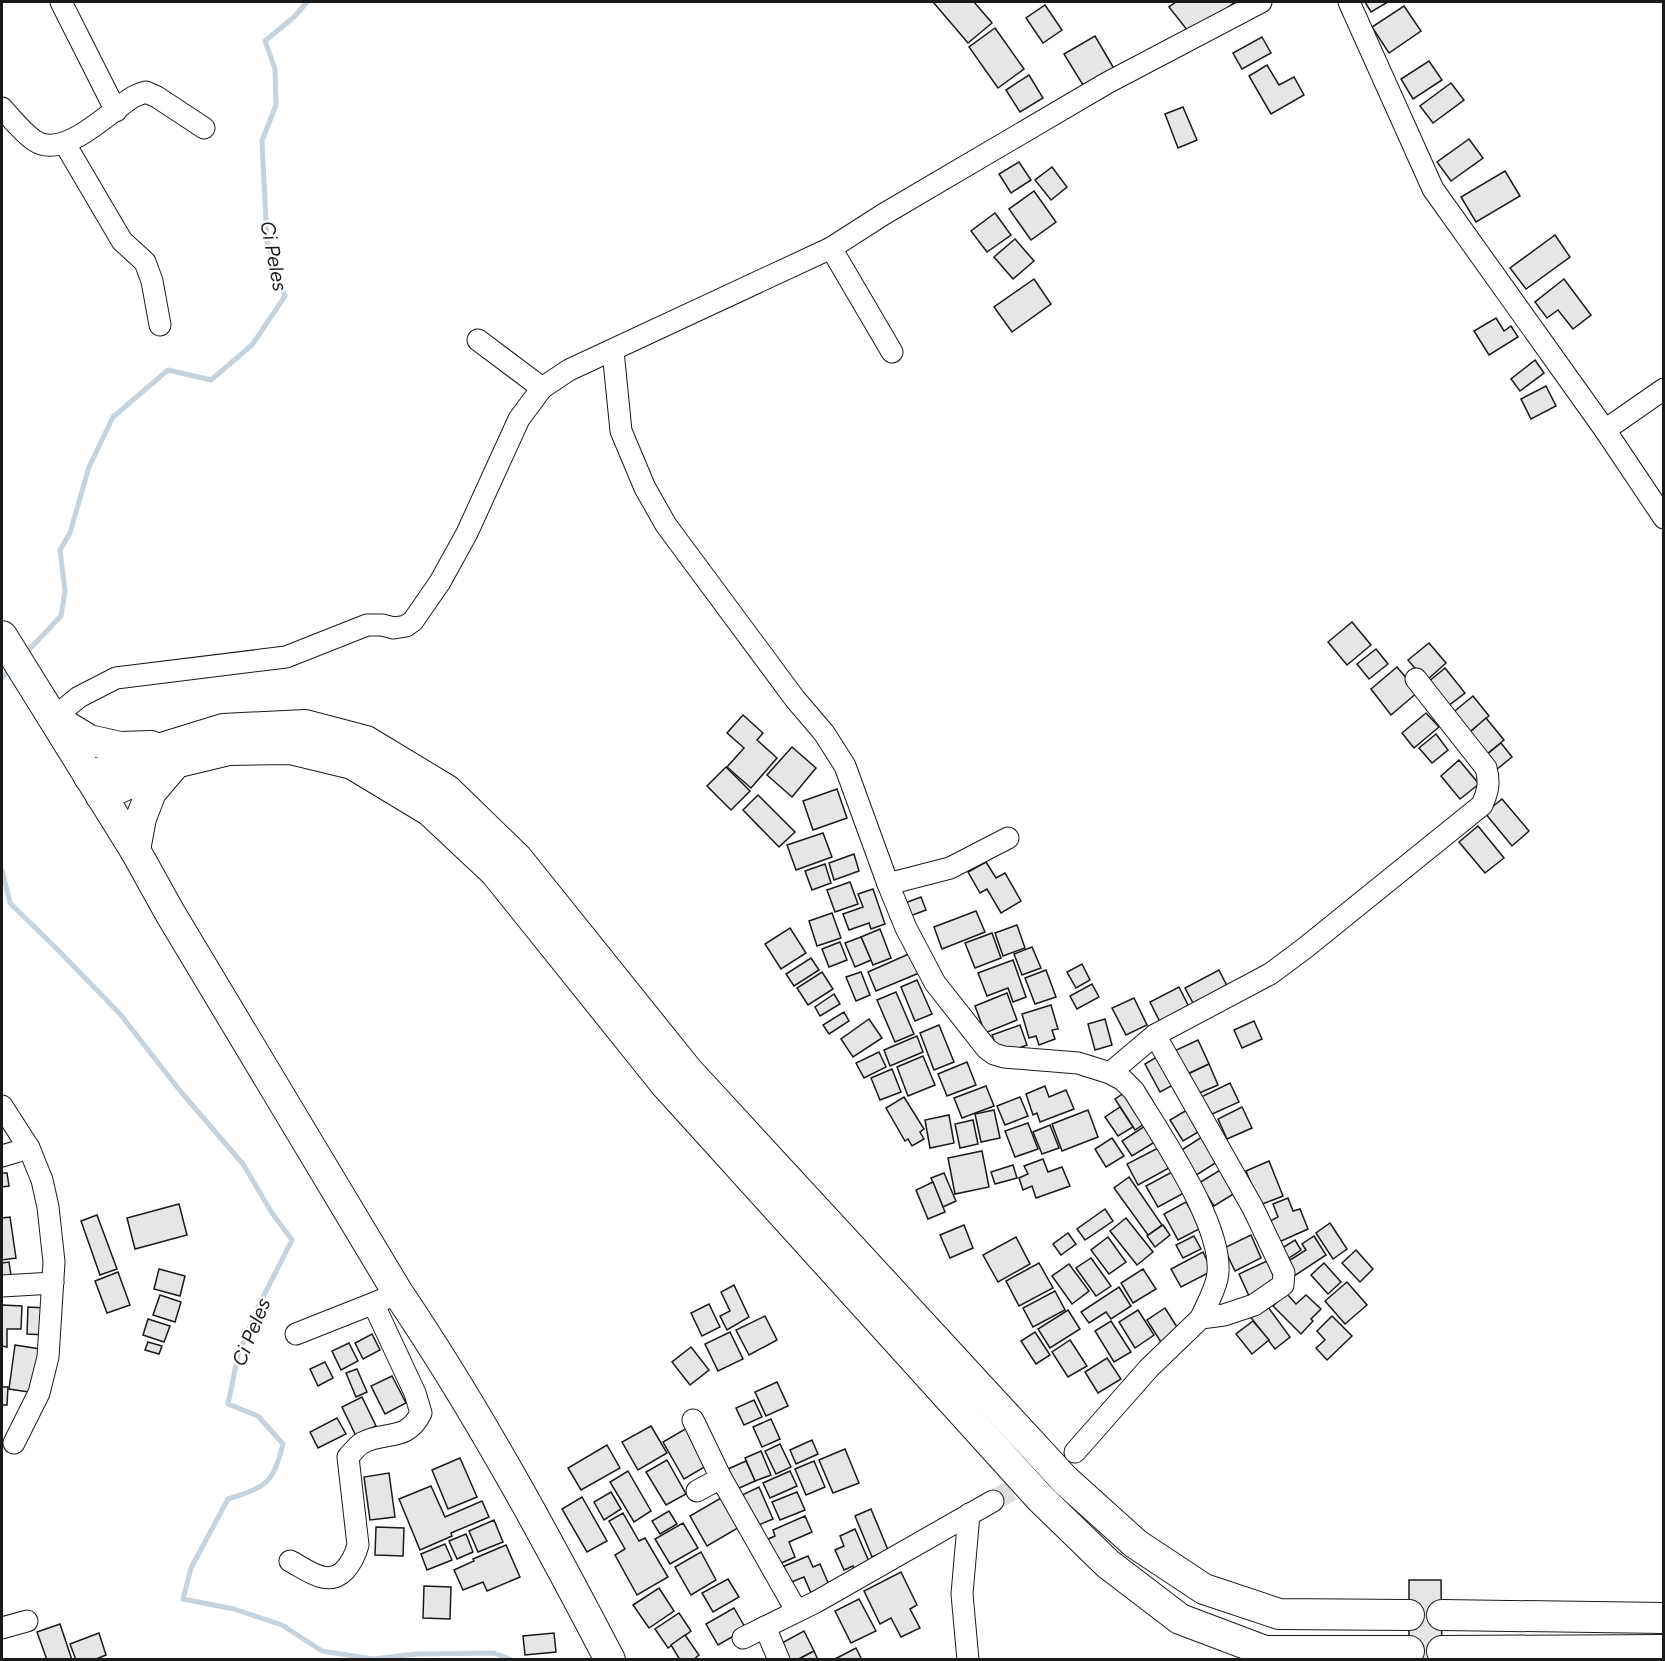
<svg xmlns="http://www.w3.org/2000/svg" width="1665" height="1661" viewBox="0 0 1665 1661" font-family="Figtree,sans-serif">
<style>
.lines{fill:none;stroke-linecap:round;stroke-linejoin:round}
.stream{stroke:#c6d2dc;stroke-width:5}
.building{fill:#e6e6e6;stroke:#1a1a1a;stroke-width:1.5}
.minor-tunnel{stroke:#ddd;stroke-width:21;stroke-dasharray:21 10;stroke-linecap:butt}
.minor-casing{stroke:#1a1a1a;stroke-width:23}
.highway-casing{stroke:#1a1a1a;stroke-width:32}
.minor{stroke:#fff;stroke-width:21}
.highway{stroke:#fff;stroke-width:30}
.labels{text-anchor:middle;stroke-width:4.5;stroke-linejoin:round;paint-order:stroke}
.water-label{font-size:20px;font-style:italic;fill:#1a1a1a;stroke:#fff}
</style>
<rect width="100%" height="100%" fill="#fff"/>
<g class="lines">
<g class="stream">
<polyline points="24,655 61,616 65,591 60,550 70,533 89,467 113,417 168,370 211,380 252,345 285,296 267,242 262,141 276,105 275,69 265,41 294,17 307,2"/>
<polyline points="2,678 11,668"/>
<path d="M2,870L10,903L59,951L120,1014L181,1092L243,1164L272,1213L292,1240L258,1307L238,1355L228,1404L258,1416L283,1444C273,1484 266,1487 228,1499L191,1568L183,1599L234,1609L282,1625L322,1651L373,1659L416,1654L494,1653L512,1660"/>
</g>
</g>
<g class="building">
<polygon points="933,2 974,2 992,23 968,43"/>
<polygon points="1176,2 1235,2 1191,35 1169,7"/>
<polygon points="1365,2 1388,2 1371,12"/>
<polygon points="1045,5 1062,30 1043,43 1026,18"/>
<polygon points="1404,6 1421,31 1389,53 1372,27"/>
<polygon points="995,28 1024,69 998,88 969,47"/>
<polygon points="1095,36 1116,72 1086,90 1064,54"/>
<polygon points="1262,37 1271,53 1242,69 1233,53"/>
<polygon points="1429,61 1442,80 1413,99 1401,79"/>
<polygon points="1267,65 1279,85 1294,77 1304,95 1271,114 1249,76"/>
<polygon points="1029,75 1043,98 1020,112 1006,90"/>
<polygon points="1451,83 1464,100 1433,123 1420,106"/>
<polygon points="1183,107 1197,140 1178,148 1165,114"/>
<polygon points="1469,139 1483,158 1451,181 1437,162"/>
<polygon points="1019,162 1031,180 1011,193 999,174"/>
<polygon points="1052,167 1067,187 1051,200 1035,180"/>
<polygon points="1505,171 1520,196 1476,222 1461,197"/>
<polygon points="1034,191 1056,222 1031,240 1009,209"/>
<polygon points="995,213 1011,235 987,252 971,231"/>
<polygon points="1555,235 1570,257 1526,289 1510,268"/>
<polygon points="1015,239 1034,261 1013,279 994,257"/>
<polygon points="1034,279 1051,304 1012,332 994,307"/>
<polygon points="1564,279 1591,315 1573,329 1558,310 1547,318 1535,302"/>
<polygon points="1496,318 1504,331 1511,326 1518,337 1489,355 1474,331"/>
<polygon points="1535,360 1544,373 1520,391 1511,379"/>
<polygon points="1546,386 1556,406 1531,419 1521,399"/>
<polygon points="1352,622 1371,645 1347,665 1328,642"/>
<polygon points="1429,643 1446,663 1426,681 1408,660"/>
<polygon points="1376,649 1388,664 1369,679 1357,664"/>
<polygon points="1397,667 1418,692 1391,715 1371,689"/>
<polygon points="1445,668 1465,693 1448,706 1428,682"/>
<polygon points="1473,696 1489,716 1466,735 1450,715"/>
<polygon points="1426,713 1439,727 1414,748 1402,733"/>
<polygon points="743,715 763,733 757,740 777,758 751,788 727,767 744,748 727,733"/>
<polygon points="1486,718 1504,740 1487,754 1469,733"/>
<polygon points="1436,734 1448,750 1432,763 1419,748"/>
<polygon points="1501,743 1512,757 1496,770 1485,756"/>
<polygon points="792,747 816,768 792,797 767,775"/>
<polygon points="1459,760 1479,784 1460,799 1441,776"/>
<polygon points="726,767 750,791 731,810 707,786"/>
<polygon points="837,789 847,818 813,830 803,801"/>
<polygon points="758,795 795,832 779,847 743,810"/>
<polygon points="1502,799 1529,831 1512,846 1485,813"/>
<polygon points="1478,826 1504,858 1485,873 1459,842"/>
<polygon points="823,833 832,857 796,870 787,845"/>
<polygon points="854,854 859,871 834,880 829,863"/>
<polygon points="986,862 996,878 1005,873 1021,901 1001,913 987,889 980,893 968,872"/>
<polygon points="825,864 831,883 812,890 805,871"/>
<polygon points="850,882 858,904 835,912 827,890"/>
<polygon points="873,889 885,924 871,929 869,923 849,930 843,914 863,907 858,894"/>
<polygon points="921,897 926,910 910,916 905,903"/>
<polygon points="976,911 985,932 942,949 934,927"/>
<polygon points="832,913 841,938 817,946 809,921"/>
<polygon points="1017,925 1025,948 1003,956 995,933"/>
<polygon points="790,928 806,953 781,969 765,944"/>
<polygon points="880,929 891,958 873,965 861,937"/>
<polygon points="992,933 1001,958 975,968 965,943"/>
<polygon points="861,937 871,960 855,967 845,943"/>
<polygon points="840,942 847,960 829,967 822,949"/>
<polygon points="1032,947 1041,968 1022,975 1014,954"/>
<polygon points="911,953 919,973 876,991 868,972"/>
<polygon points="811,958 819,970 794,986 786,974"/>
<polygon points="1013,960 1026,997 1013,1002 1008,988 987,996 978,973"/>
<polygon points="1082,964 1090,980 1076,988 1067,972"/>
<polygon points="1046,970 1056,997 1035,1004 1025,978"/>
<polygon points="1219,970 1227,986 1193,1003 1185,988"/>
<polygon points="822,972 833,989 808,1005 797,988"/>
<polygon points="861,972 870,995 856,1001 846,977"/>
<polygon points="917,980 932,1014 915,1021 901,987"/>
<polygon points="1092,984 1099,997 1077,1009 1070,996"/>
<polygon points="1179,987 1190,1009 1161,1024 1150,1002"/>
<polygon points="896,992 914,1034 895,1042 877,1000"/>
<polygon points="1007,993 1017,1020 985,1033 975,1006"/>
<polygon points="834,994 840,1004 820,1016 815,1007"/>
<polygon points="1134,998 1147,1025 1126,1035 1112,1008"/>
<polygon points="1051,1005 1058,1029 1052,1030 1055,1039 1039,1045 1036,1036 1029,1038 1022,1014"/>
<polygon points="844,1012 849,1021 829,1034 823,1025"/>
<polygon points="869,1019 882,1038 853,1057 841,1039"/>
<polygon points="1105,1019 1112,1045 1095,1050 1088,1024"/>
<polygon points="1254,1021 1262,1039 1242,1048 1234,1030"/>
<polygon points="939,1025 954,1062 934,1070 920,1033"/>
<polygon points="1020,1025 1027,1045 1000,1055 992,1035"/>
<polygon points="917,1036 923,1052 890,1066 884,1050"/>
<polygon points="1198,1040 1209,1064 1183,1076 1172,1052"/>
<polygon points="879,1052 886,1067 864,1078 856,1063"/>
<polygon points="1160,1055 1175,1084 1160,1092 1145,1064"/>
<polygon points="923,1056 935,1085 908,1096 897,1067"/>
<polygon points="967,1062 976,1085 947,1096 938,1074"/>
<polygon points="1209,1064 1218,1085 1197,1094 1188,1074"/>
<polygon points="892,1069 901,1092 880,1100 871,1078"/>
<polygon points="1230,1083 1239,1102 1210,1115 1201,1097"/>
<polygon points="986,1086 994,1106 962,1118 954,1098"/>
<polygon points="1045,1086 1049,1097 1066,1090 1074,1109 1040,1122 1037,1113 1033,1115 1026,1094"/>
<polygon points="1130,1089 1150,1120 1135,1130 1115,1099"/>
<polygon points="904,1097 924,1129 920,1132 924,1139 912,1146 908,1139 905,1141 886,1108"/>
<polygon points="1020,1097 1028,1116 1005,1125 997,1106"/>
<polygon points="1120,1107 1133,1127 1118,1136 1105,1117"/>
<polygon points="1192,1107 1205,1128 1183,1141 1170,1120"/>
<polygon points="1242,1107 1252,1128 1227,1139 1218,1119"/>
<polygon points="994,1110 1000,1138 981,1142 975,1114"/>
<polygon points="1088,1110 1098,1137 1062,1151 1052,1124"/>
<polygon points="949,1115 954,1143 930,1148 925,1120"/>
<polygon points="973,1120 978,1144 960,1148 955,1124"/>
<polygon points="1028,1123 1038,1149 1015,1157 1005,1131"/>
<polygon points="1148,1124 1158,1140 1132,1156 1122,1141"/>
<polygon points="1050,1125 1059,1148 1042,1154 1033,1132"/>
<polygon points="1205,1135 1220,1160 1195,1176 1180,1151"/>
<polygon points="1112,1138 1124,1156 1106,1167 1095,1149"/>
<polygon points="1158,1148 1169,1168 1138,1185 1127,1164"/>
<polygon points="982,1151 989,1187 955,1194 948,1158"/>
<polygon points="1043,1159 1048,1172 1062,1167 1070,1186 1036,1198 1032,1186 1023,1190 1019,1178 1028,1174 1024,1166"/>
<polygon points="1269,1161 1283,1196 1260,1205 1246,1171"/>
<polygon points="1013,1165 1017,1178 995,1184 991,1172"/>
<polygon points="1225,1167 1240,1190 1214,1206 1199,1183"/>
<polygon points="1172,1172 1184,1193 1158,1207 1146,1186"/>
<polygon points="2,1173 7,1173 9,1186 2,1187"/>
<polygon points="944,1173 956,1201 943,1207 931,1178"/>
<polygon points="1129,1177 1162,1225 1148,1235 1114,1188"/>
<polygon points="933,1182 945,1212 928,1219 916,1190"/>
<polygon points="1288,1198 1293,1211 1300,1209 1308,1229 1279,1242 1270,1221 1278,1217 1273,1204"/>
<polygon points="1186,1202 1201,1228 1178,1240 1164,1214"/>
<polygon points="179,1204 187,1235 135,1249 127,1218"/>
<polygon points="1105,1209 1113,1221 1085,1240 1077,1229"/>
<polygon points="97,1215 117,1269 100,1275 81,1221"/>
<polygon points="10,1217 16,1258 2,1260 2,1218"/>
<polygon points="1126,1218 1153,1252 1137,1265 1110,1231"/>
<polygon points="1330,1223 1347,1249 1333,1259 1316,1233"/>
<polygon points="964,1225 973,1248 950,1258 940,1235"/>
<polygon points="1163,1225 1170,1235 1155,1247 1147,1236"/>
<polygon points="1068,1233 1076,1244 1061,1255 1053,1244"/>
<polygon points="1251,1235 1261,1258 1235,1271 1224,1248"/>
<polygon points="1194,1236 1201,1249 1183,1258 1176,1245"/>
<polygon points="1314,1236 1326,1255 1291,1278 1282,1265 1306,1250 1302,1244"/>
<polygon points="1016,1237 1030,1264 998,1282 983,1255"/>
<polygon points="1108,1237 1126,1262 1109,1274 1091,1250"/>
<polygon points="1295,1240 1301,1250 1286,1260 1279,1250"/>
<polygon points="1356,1250 1373,1269 1360,1282 1342,1263"/>
<polygon points="1203,1252 1212,1271 1181,1287 1171,1269"/>
<polygon points="1091,1258 1111,1286 1096,1296 1076,1268"/>
<polygon points="1267,1261 1277,1284 1249,1296 1239,1274"/>
<polygon points="9,1262 12,1282 2,1284 2,1263"/>
<polygon points="1039,1263 1053,1288 1019,1306 1006,1281"/>
<polygon points="1324,1263 1341,1282 1328,1294 1311,1275"/>
<polygon points="1069,1264 1089,1291 1072,1304 1052,1276"/>
<polygon points="159,1269 185,1276 180,1296 154,1289"/>
<polygon points="1143,1269 1156,1289 1133,1303 1121,1283"/>
<polygon points="118,1272 130,1305 107,1313 95,1281"/>
<polygon points="1347,1282 1367,1305 1345,1324 1325,1301"/>
<polygon points="734,1285 749,1317 727,1330 720,1316 730,1311 721,1292"/>
<polygon points="1119,1287 1131,1306 1111,1319 1106,1312 1089,1323 1081,1312"/>
<polygon points="1055,1291 1065,1310 1033,1327 1023,1308"/>
<polygon points="1286,1293 1296,1304 1306,1295 1321,1309 1311,1319 1313,1321 1301,1334 1273,1306"/>
<polygon points="160,1295 181,1302 175,1322 153,1315"/>
<polygon points="1265,1303 1290,1337 1275,1349 1249,1315"/>
<polygon points="709,1304 720,1327 702,1336 691,1313"/>
<polygon points="2,1305 22,1306 21,1329 7,1329 7,1347 2,1346"/>
<polygon points="28,1307 47,1308 46,1335 27,1334"/>
<polygon points="1165,1308 1182,1335 1164,1347 1147,1320"/>
<polygon points="1068,1310 1080,1329 1050,1348 1038,1329"/>
<polygon points="1138,1310 1154,1335 1135,1348 1119,1322"/>
<polygon points="765,1316 777,1340 749,1355 736,1330"/>
<polygon points="1332,1316 1352,1336 1327,1360 1316,1348 1325,1340 1317,1331"/>
<polygon points="148,1319 170,1326 164,1342 143,1335"/>
<polygon points="1111,1321 1131,1352 1114,1362 1095,1331"/>
<polygon points="1253,1321 1269,1340 1252,1354 1236,1334"/>
<polygon points="730,1332 743,1359 718,1371 705,1344"/>
<polygon points="1035,1332 1050,1355 1036,1364 1021,1341"/>
<polygon points="372,1334 380,1350 363,1359 355,1343"/>
<polygon points="1070,1340 1087,1366 1068,1377 1052,1352"/>
<polygon points="148,1342 162,1346 159,1354 145,1350"/>
<polygon points="349,1343 358,1361 341,1370 332,1351"/>
<polygon points="15,1345 40,1349 35,1393 9,1389"/>
<polygon points="691,1347 709,1370 690,1385 672,1362"/>
<polygon points="1107,1358 1121,1379 1098,1393 1085,1372"/>
<polygon points="325,1362 333,1378 318,1386 310,1369"/>
<polygon points="357,1369 367,1392 356,1397 346,1373"/>
<polygon points="392,1376 406,1403 385,1414 371,1386"/>
<polygon points="777,1382 788,1406 766,1416 755,1392"/>
<polygon points="2,1387 8,1387 7,1405 2,1405"/>
<polygon points="362,1397 376,1426 356,1436 342,1407"/>
<polygon points="754,1400 762,1417 744,1425 736,1408"/>
<polygon points="337,1418 346,1434 318,1448 310,1432"/>
<polygon points="771,1419 780,1439 762,1447 753,1427"/>
<polygon points="692,1425 713,1462 684,1479 663,1442"/>
<polygon points="651,1426 667,1453 638,1470 622,1442"/>
<polygon points="812,1440 818,1454 796,1464 790,1450"/>
<polygon points="780,1444 791,1467 776,1474 765,1451"/>
<polygon points="607,1445 620,1468 581,1490 568,1468"/>
<polygon points="845,1449 859,1483 833,1493 819,1460"/>
<polygon points="761,1451 771,1475 755,1481 745,1458"/>
<polygon points="460,1458 477,1497 448,1509 432,1470"/>
<polygon points="667,1460 686,1494 666,1505 646,1472"/>
<polygon points="746,1461 755,1481 737,1489 728,1469"/>
<polygon points="814,1461 825,1487 806,1495 795,1469"/>
<polygon points="628,1471 651,1511 634,1522 610,1482"/>
<polygon points="790,1471 797,1486 770,1498 763,1483"/>
<polygon points="389,1473 395,1517 370,1520 364,1477"/>
<polygon points="431,1486 445,1517 482,1501 489,1517 451,1533 452,1536 420,1550 399,1499"/>
<polygon points="759,1487 773,1519 756,1526 742,1495"/>
<polygon points="611,1492 621,1509 604,1520 594,1502"/>
<polygon points="797,1492 805,1510 780,1520 772,1502"/>
<polygon points="726,1495 743,1525 707,1546 690,1516"/>
<polygon points="582,1497 607,1541 587,1552 562,1509"/>
<polygon points="871,1509 888,1550 872,1557 855,1516"/>
<polygon points="669,1511 677,1524 660,1534 652,1521"/>
<polygon points="623,1513 639,1541 645,1538 668,1577 637,1595 615,1555 625,1549 609,1521"/>
<polygon points="805,1516 812,1532 789,1542 795,1557 777,1565 766,1540 775,1536 773,1530"/>
<polygon points="494,1520 503,1542 478,1552 469,1531"/>
<polygon points="683,1523 698,1548 670,1564 655,1539"/>
<polygon points="376,1527 404,1528 403,1556 375,1555"/>
<polygon points="855,1529 870,1564 855,1571 853,1566 844,1570 835,1550 844,1546 840,1536"/>
<polygon points="466,1534 473,1552 457,1559 449,1541"/>
<polygon points="445,1544 452,1560 427,1570 421,1554"/>
<polygon points="506,1545 520,1577 487,1591 483,1582 463,1590 454,1570 474,1561 473,1559"/>
<polygon points="701,1552 716,1580 691,1595 675,1567"/>
<polygon points="808,1556 813,1567 820,1564 829,1585 811,1593 804,1577 789,1583 782,1567"/>
<polygon points="901,1572 917,1605 910,1609 920,1628 901,1637 891,1618 880,1624 864,1591"/>
<polygon points="728,1579 739,1597 713,1612 702,1593"/>
<polygon points="1409,1580 1441,1580 1442,1660 1409,1660"/>
<polygon points="424,1586 451,1587 450,1619 423,1618"/>
<polygon points="659,1588 674,1611 649,1628 633,1605"/>
<polygon points="859,1599 876,1631 851,1643 835,1611"/>
<polygon points="734,1608 746,1629 718,1645 706,1624"/>
<polygon points="679,1613 691,1631 668,1648 655,1629"/>
<polygon points="60,1624 72,1660 47,1660 37,1632"/>
<polygon points="804,1631 814,1651 797,1660 788,1660 780,1644"/>
<polygon points="99,1633 106,1655 94,1660 76,1660 70,1644"/>
<polygon points="554,1633 556,1652 525,1655 523,1636"/>
<polygon points="685,1635 699,1655 693,1660 680,1660 671,1645"/>
<polygon points="856,1648 862,1660 833,1660"/>
<polygon points="814,1651 818,1660 797,1660"/>
</g>
<g class="lines">
<polyline class="minor-tunnel" points="993,1501 1036,1476"/>
<g class="minor-casing">
<g id="minor">
<polyline points="61,2 116,111"/>
<polyline points="1349,2 1433,189 1605,430 1664,518"/>
<path d="M2,108C12,119 23,133 35,141C64,160 110,111 133,97C137,95 142,93 146,92L157,97L204,128"/>
<polyline points="65,144 122,241 145,262 152,281 160,325"/>
<polyline points="831,248 892,352"/>
<polyline points="478,340 542,388"/>
<polyline points="613,351 621,431 645,488 666,525 795,699 824,733 845,766 888,884 906,928 935,983 987,1049 994,1054 1004,1057 1078,1063 1110,1073 1155,1035 1253,1208 1284,1273 1283,1285 1254,1305 1224,1315 1201,1318 1149,1368 1075,1452"/>
<polyline points="1605,430 1664,389"/>
<polyline points="53,718 79,697 116,678 286,657 367,625 382,625 394,628 406,626 413,621 440,582 467,533 519,419 542,388 569,370 831,248 884,214 1107,83 1261,2"/>
<polyline points="888,884 950,868 1008,838"/>
<path d="M1155,1035L1270,974L1305,948L1482,805C1488,791 1490,783 1486,768L1416,679"/>
<path d="M1110,1073L1123,1080L1134,1091C1159,1133 1228,1231 1217,1279C1214,1292 1206,1306 1201,1318"/>
<polyline points="2,1106 29,1148 42,1180 48,1207 54,1262 48,1357 39,1393 14,1443"/>
<polyline points="2,1156 29,1148"/>
<polyline points="2,1286 53,1283"/>
<polyline points="296,1334 387,1298"/>
<polyline points="693,1420 721,1478 796,1610"/>
<polyline points="697,1491 721,1478"/>
<path d="M290,1561C307,1570 328,1588 345,1570C352,1562 355,1556 358,1545L348,1457C352,1453 357,1446 362,1443C385,1430 406,1443 421,1413L415,1393L374,1305"/>
<polyline points="765,1627 779,1660"/>
<polyline points="2,1628 27,1621"/>
<polyline points="743,1638 816,1602 993,1501"/>
<polyline points="968,1660 962,1594 969,1514"/>
</g>
</g>
<g class="highway-casing">
<g id="highway">
<path d="M2,636L135,850L170,913L398,1293C477,1410 545,1535 610,1660"/>
<polyline points="58,721 89,740 120,747 151,746"/>
<polyline points="89,777 168,746 223,729 305,725 366,741 447,790 517,858 688,1071 1065,1480 1136,1544 1204,1589 1279,1614 1409,1615"/>
<polyline points="101,796 175,763 229,750 290,749 352,764 430,811 495,872 666,1085 1040,1498 1108,1564 1180,1619 1265,1651 1409,1651"/>
<polyline points="135,850 141,818 151,792 174,765"/>
<polyline points="1442,1615 1664,1618"/>
<polyline points="1442,1651 1664,1650"/>
</g>
</g>
<use href="#minor" class="minor"/>
<use href="#highway" class="highway"/>
</g>
<g class="labels">
<g class="water-label">
<text transform="translate(274 256) rotate(79)" y="7">Ci Peles</text>
<text transform="translate(251 1332) rotate(-68)" y="7">Ci Peles</text>
</g>
</g>
<rect width="1665" height="1661" fill="none" stroke="#1a1a1a" stroke-width="6"/>
</svg>
